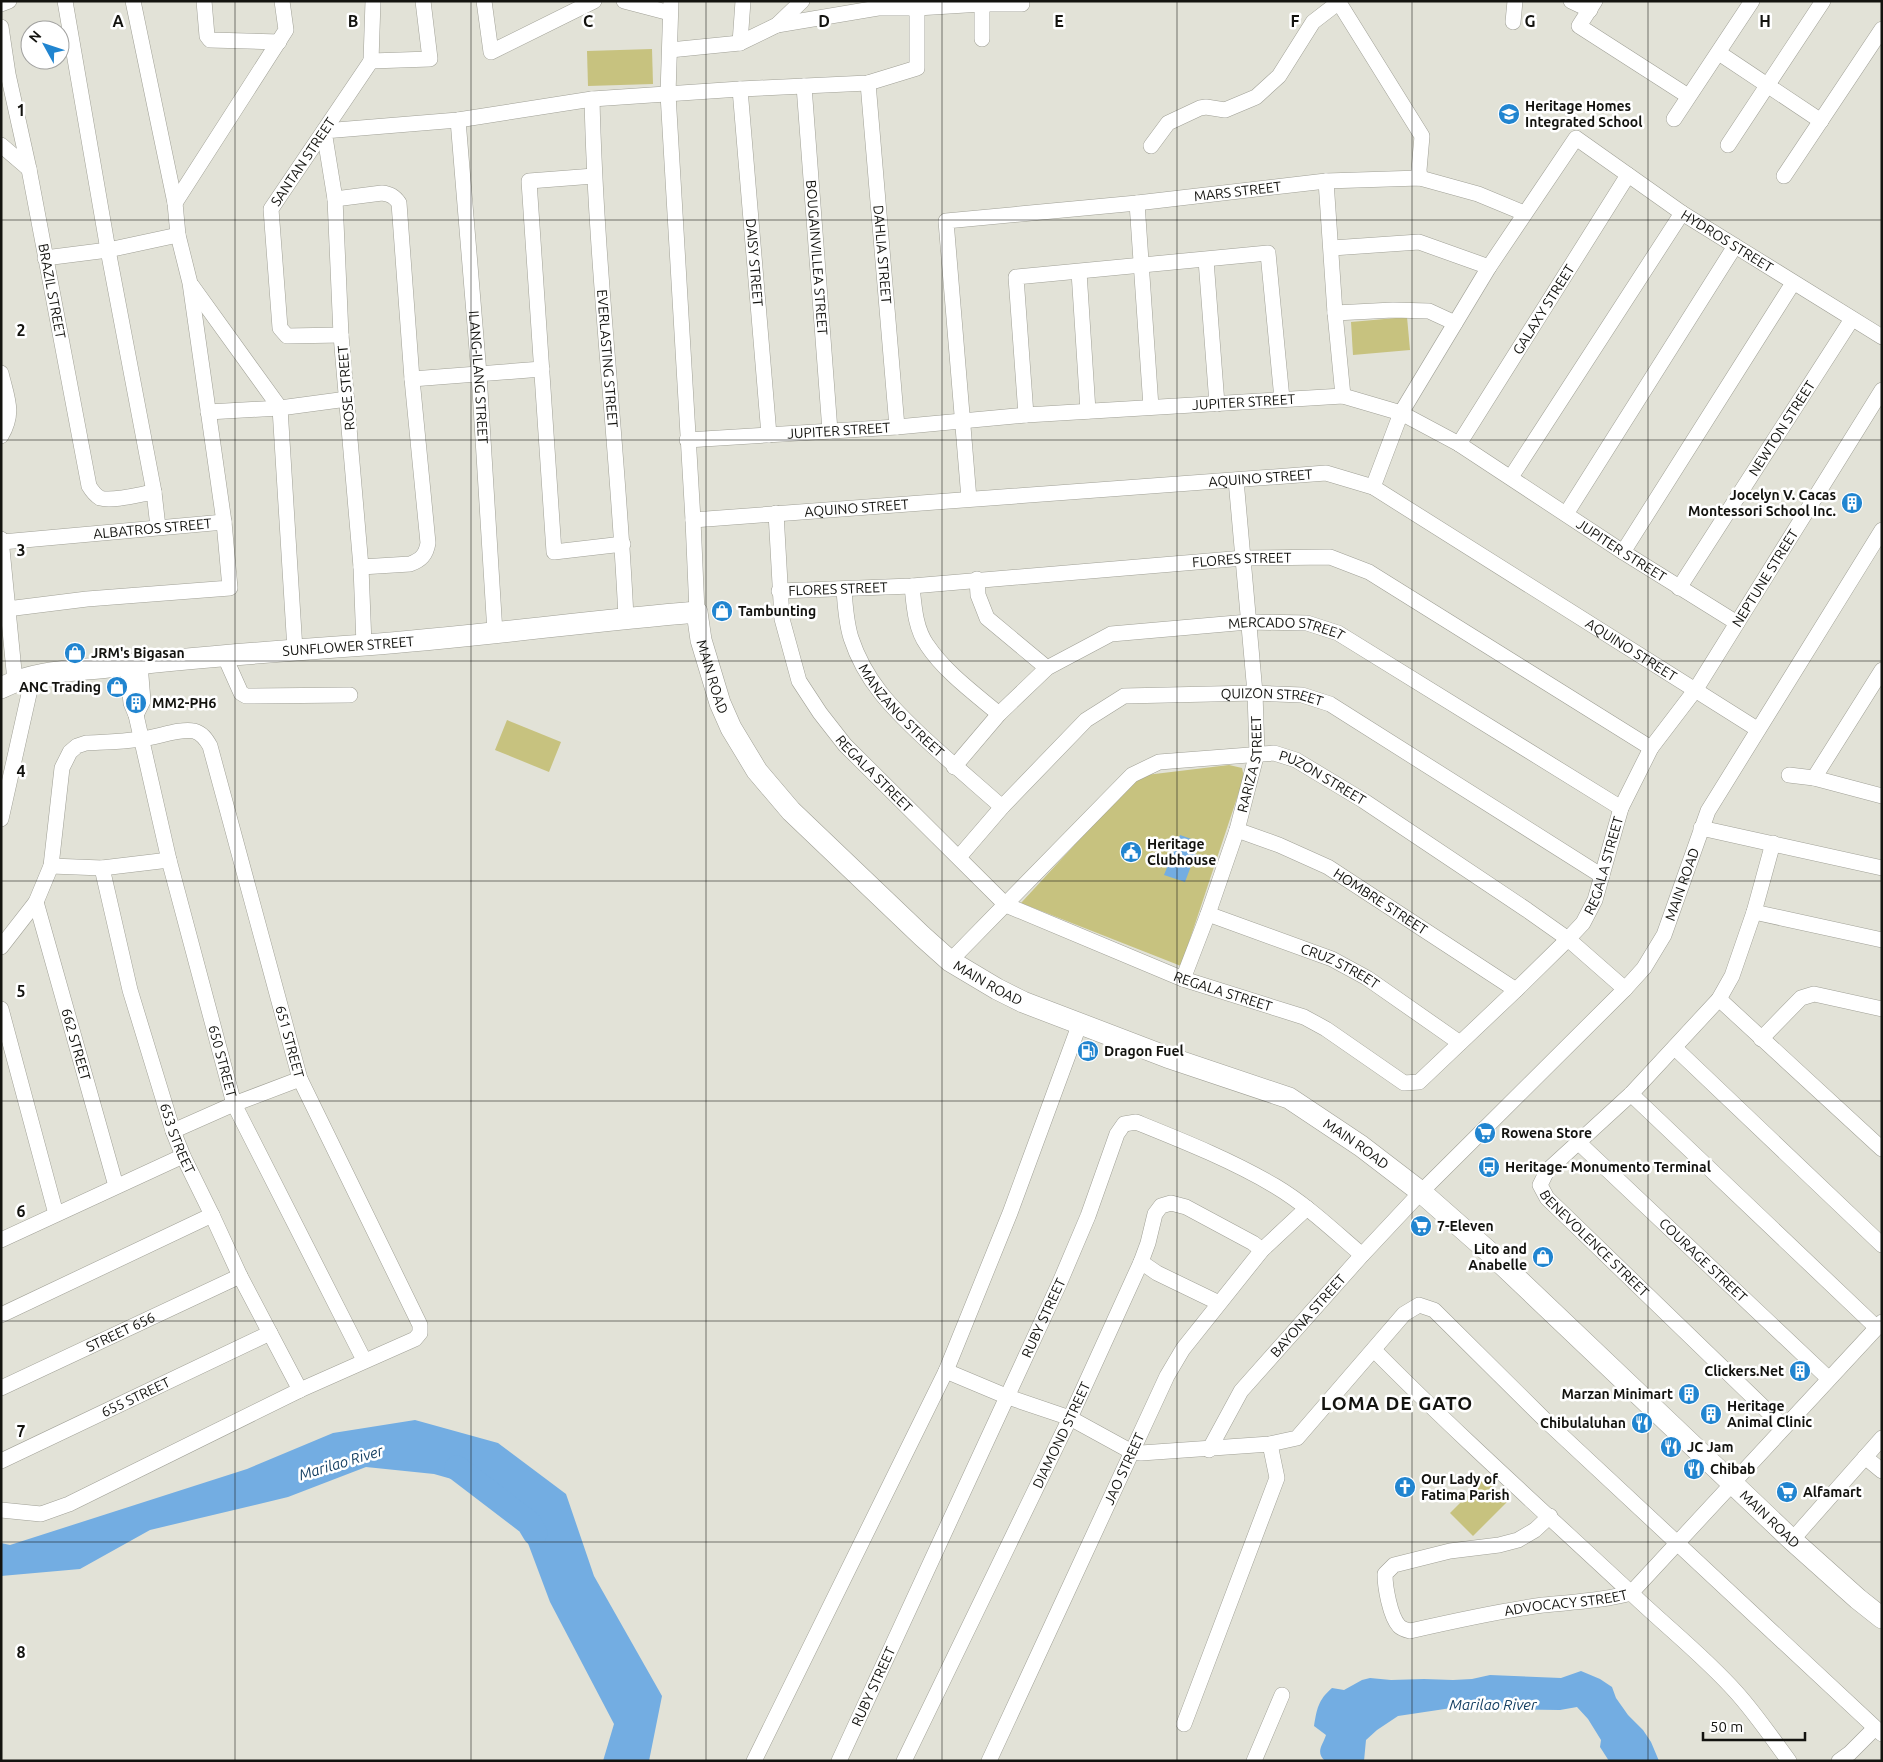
<svg xmlns="http://www.w3.org/2000/svg" width="1883" height="1762" viewBox="0 0 1883 1762" font-family="Ubuntu,sans-serif">
<style>
.green{fill:#c7c27f}
.water{fill:#73ade2}
.lines{fill:none;stroke-linecap:round;stroke-linejoin:round}
.river{stroke:#73ade2;stroke-width:25}
.minor-casing{stroke:#a0a096;stroke-width:16}
.secondary-casing{stroke:#a0a096;stroke-width:22}
.minor{stroke:#fff;stroke-width:15}
.secondary{stroke:#fff;stroke-width:21}
.grid{fill:none;stroke:#13130f;stroke-width:1;stroke-opacity:0.55}
.labels{text-anchor:middle;stroke-width:5;stroke-linejoin:round;paint-order:stroke}
.poi-label{font-size:14px;font-weight:bold;fill:#13130f;stroke:#fff;text-anchor:start}
.street-label{font-size:14px;fill:#13130f;stroke:#fff}
.water-label{font-size:15px;font-style:italic;fill:#143f62;stroke:#fff}
.district-label{font-size:19px;font-weight:bold;letter-spacing:1px;fill:#13130f;stroke:#fff}
.grid-label{font-size:16px;text-anchor:middle;font-weight:bold;fill:#13130f;stroke:#fff;stroke-width:5;stroke-linejoin:round;paint-order:stroke}
</style>
<rect width="100%" height="100%" fill="#e2e2d7"/>
<g class="green">
<polygon points="652,49 653,84 588,86 587,51"/>
<polygon points="1407,317 1410,350 1353,355 1351,322"/>
<polygon points="507,720 561,742 549,772 495,750"/>
<polygon points="1229,765 1242,768 1244,777 1181,966 1021,903 1138,776"/>
<polygon points="1485,1478 1508,1501 1473,1536 1450,1513"/>
</g>
<g class="water">
<polygon points="1180,835 1200,842 1185,882 1164,875"/>
<polygon points="415,1420 498,1443 566,1494 594,1576 662,1696 649,1761 603,1761 614,1724 550,1602 523,1530 501,1493 434,1474 366,1467 288,1497 150,1530 80,1569 1,1576 1,1543 10,1545 247,1469 333,1433"/>
<path d="M1581,1671L1600,1679L1612,1687L1616,1698L1628,1715L1643,1730L1651,1742L1659,1761H1609L1600,1747L1601,1740L1588,1719L1577,1707L1560,1710L1478,1709L1458,1707L1398,1716L1377,1730L1366,1740L1364,1761H1325C1315,1752 1323,1745 1326,1735L1314,1726C1317,1709 1318,1700 1332,1688L1344,1690L1362,1680L1370,1678L1391,1680L1424,1679L1453,1680L1472,1679L1490,1675L1561,1678Z"/>
</g>
<g class="lines">
<polyline class="river" points="457,1468 529,1523 535,1533"/>
<g class="minor-casing">
<g id="minor">
<polyline points="65,1 108,250 154,492 158,527"/>
<polyline points="133,1 175,203 178,235 190,283 224,522"/>
<polyline points="204,1 207,36 210,40 279,42"/>
<polyline points="484,1 491,52 594,1"/>
<polyline points="624,1 670,13"/>
<polyline points="671,1 668,94 693,520 697,612"/>
<polyline points="1338,1 1422,136 1419,170 1420,178"/>
<polyline points="1571,1 1590,10"/>
<polyline points="1595,1 1579,26 1688,96"/>
<polyline points="1,4 9,1"/>
<polyline points="1513,22 1515,1"/>
<polyline points="777,25 878,8 917,8 982,4 1022,4"/>
<path id="s1" d="M1,27L8,74L29,169L89,486C92,491 95,495 100,498C112,502 141,494 154,492"/>
<polyline points="982,39 982,4 984,1"/>
<polyline points="740,43 743,1"/>
<polyline points="670,50 740,43 777,25 802,1"/>
<polyline points="1719,53 1821,121"/>
<polyline points="371,61 430,59 423,1"/>
<polyline points="371,61 373,1"/>
<path id="s2" d="M868,83L897,427"/>
<path id="s3" d="M804,86L830,431"/>
<path id="s4" d="M740,89L769,435"/>
<path id="s5" d="M592,99C596,272 618,445 626,618"/>
<polyline points="1674,119 1752,1"/>
<path id="s6" d="M458,120L479,374L495,633"/>
<polyline points="1,145 29,169"/>
<polyline points="1728,145 1823,1"/>
<polyline points="1151,146 1168,123 1200,108 1206,107 1225,110 1256,97 1279,76 1313,22 1339,2"/>
<polyline points="594,176 529,181 554,552 623,544"/>
<polyline points="1784,176 1882,29"/>
<polyline points="1326,181 1335,313 1343,396"/>
<path d="M335,199L382,193C390,194 394,196 399,203L412,379L428,543C426,555 421,560 410,564L361,567"/>
<polyline points="175,203 286,30 282,1"/>
<polyline points="1137,203 1151,407"/>
<polyline points="1332,248 1419,242 1489,267"/>
<polyline points="45,258 108,250 178,235"/>
<polyline points="1206,260 1217,404"/>
<polyline points="1079,272 1088,411"/>
<polyline points="192,286 280,408 295,650"/>
<polyline points="1335,313 1393,310 1429,311 1455,323"/>
<path id="s7" d="M341,335L287,336L280,328L271,209L371,61"/>
<path d="M1,373C7,399 15,412 1,436"/>
<polyline points="412,379 542,369"/>
<polyline points="208,412 280,408 347,399"/>
<polyline points="1026,415 1016,277 1268,253 1282,399"/>
<path id="s8" d="M687,440L897,427L1026,415L1343,396L1401,413L1459,444L1623,552L1737,623"/>
<path id="s9" d="M1459,444L1628,175"/>
<polyline points="1511,477 1682,213"/>
<path id="s10" d="M1373,487L1401,413L1489,267L1576,138L1682,213L1882,337"/>
<path id="s11" d="M969,499L946,221L1137,203L1326,181L1420,178L1478,194L1524,213"/>
<path id="s12" d="M776,513L782,619L799,681L820,713L845,745L1006,905L1183,979L1304,1017L1326,1029L1404,1083L1419,1082L1516,990L1568,939L1583,923L1595,900L1621,808L1651,748L1696,689L1882,390"/>
<polyline points="1566,514 1735,246"/>
<path id="s13" d="M693,520L1326,473L1373,487L1757,729"/>
<polyline points="1,539 15,681"/>
<path id="s14" d="M2,542L224,522L230,588L87,599L7,609"/>
<polyline points="1623,552 1793,283"/>
<polyline points="977,579 978,595 987,618 1047,668"/>
<path d="M912,586C914,605 915,628 927,645C945,672 974,693 999,714"/>
<path id="s15" d="M1679,588L1852,319"/>
<path id="s16" d="M844,589C845,605 846,622 851,638C865,681 892,708 924,738C950,762 976,784 1002,807"/>
<path id="s17" d="M779,591L912,586L1244,558L1330,557L1369,572L1651,748"/>
<polyline points="364,645 361,567 341,335 335,199 324,131 458,120 592,99 740,89 868,83 917,68 917,8"/>
<polyline points="224,655 241,693 246,696 350,695"/>
<path id="s18" d="M127,665L131,703L136,715L169,860L234,1104L364,1360"/>
<polyline points="136,715 143,701 140,664"/>
<path id="s19" d="M954,767L999,714L1047,668L1111,634L1248,622L1307,623L1338,633L1621,808"/>
<polyline points="1789,775 1814,778 1882,796"/>
<polyline points="1814,778 1882,670"/>
<polyline points="1,819 33,676"/>
<polyline points="1701,828 1882,868"/>
<path id="s20" d="M1237,830L1279,845L1328,867L1516,990"/>
<path id="s21" d="M1773,843L1754,912L1732,976L1719,999L1631,1094L1547,1171L1540,1185L1547,1198L1784,1427"/>
<path id="s22" d="M959,857L1002,807L1086,720L1124,696L1255,693L1302,695L1330,704L1602,876"/>
<polyline points="51,866 102,868 169,860"/>
<path id="s23" d="M102,868L130,990L173,1131L183,1156L212,1215L240,1276L300,1390"/>
<path id="s24" d="M36,902L116,1186"/>
<polyline points="1754,912 1882,940"/>
<path id="s25" d="M1208,914L1332,959L1367,978L1460,1043"/>
<path id="s26" d="M1,947L36,902L51,866L62,768L70,752L77,746L86,743C104,742 122,742 140,739C156,738 179,728 194,731C202,733 206,739 210,746L300,1079L420,1325V1333L415,1339L300,1390L69,1504L41,1514L1,1510"/>
<path id="s27" d="M950,961L1132,775L1159,762L1274,753L1296,760L1364,801L1527,910L1568,939L1625,989"/>
<path id="s28" d="M1183,979L1208,914L1237,830L1257,753L1255,693L1236,480"/>
<polyline points="1719,999 1882,1149"/>
<polyline points="1,1009 56,1214"/>
<polyline points="1761,1039 1801,998 1814,994 1882,1009"/>
<polyline points="1675,1048 1882,1245"/>
<polyline points="1631,1094 1876,1327"/>
<polyline points="173,1131 234,1104 300,1079"/>
<path id="s29" d="M1578,1142L1828,1378"/>
<polyline points="1,1240 183,1156"/>
<polyline points="1141,1262 1157,1273 1219,1303"/>
<polyline points="1,1315 212,1215"/>
<path d="M1374,1350C1456,1433 1543,1511 1629,1591C1664,1625 1703,1655 1736,1692C1755,1713 1772,1738 1789,1761"/>
<polyline points="946,1371 1008,1397 1070,1418 1132,1452 1141,1453 1270,1444 1297,1438 1404,1314 1419,1305 1434,1310 1544,1419 1882,1734"/>
<path id="s30" d="M1,1388L240,1276"/>
<path id="s31" d="M1209,1450L1241,1391L1362,1255L1421,1192L1625,989L1644,968L1664,935L1708,811L1882,530"/>
<polyline points="1865,1457 1882,1471"/>
<path id="s32" d="M1,1461L270,1333"/>
<path id="s33" d="M1550,1516L1535,1530L1518,1540L1499,1545L1450,1551L1394,1565L1385,1574C1385,1587 1390,1616 1399,1626C1402,1629 1406,1630 1410,1631C1454,1621 1498,1611 1543,1605C1572,1602 1602,1601 1631,1593L1882,1322"/>
<polyline points="1792,1540 1882,1438"/>
<polyline points="1184,1724 1277,1478 1270,1444"/>
<polyline points="754,1761 946,1371 1010,1213 1080,1023"/>
<path id="s34" d="M839,1761L1060,1282L1088,1216L1117,1134L1124,1124L1136,1122C1183,1141 1231,1160 1275,1186C1307,1205 1335,1232 1362,1255"/>
<path id="s35" d="M904,1761L1070,1418L1141,1262L1148,1243L1155,1214L1161,1206L1171,1203L1186,1207L1253,1243L1262,1250"/>
<path id="s36" d="M989,1761L1167,1376L1183,1349L1262,1250L1307,1208"/>
<polyline points="1254,1761 1282,1695"/>
<polyline points="1839,1761 1850,1753 1874,1729"/>
</g>
</g>
<g class="secondary-casing">
<g id="secondary">
<path id="s37" d="M1,688C34,671 73,671 108,667C194,657 279,651 365,645C476,637 586,621 697,612L701,640L720,703L731,728L757,771L791,811L922,936L950,961L997,989L1023,1002L1167,1057L1289,1098L1361,1146L1421,1192L1488,1251L1792,1540L1858,1599L1882,1618"/>
</g>
</g>
<use href="#minor" class="minor"/>
<use href="#secondary" class="secondary"/>
</g>
<path class="grid" d="M235,1V1761M471,1V1761M706,1V1761M942,1V1761M1177,1V1761M1412,1V1761M1648,1V1761M1,220H1882M1,440H1882M1,661H1882M1,881H1882M1,1101H1882M1,1321H1882M1,1542H1882"/>
<defs>
<g id="school-disc" transform="scale(1.125)"><circle r="9.5" fill="#2185d0" stroke="#fff"/><path d="M0-5L7-2L0 1L-7-2ZM-4 1L0 2.5L4 1V4Q0 6-4 4Z" fill="#fff"/></g>
<g id="building-disc" transform="scale(1.125)"><circle r="9.5" fill="#2185d0" stroke="#fff"/><path d="M-4-6H4V6H1V3H-1V6H-4ZM-2.5-4.3h1.7v1.8h-1.7ZM.8-4.3h1.7v1.8H.8ZM-2.5-1h1.7V.8h-1.7ZM.8-1h1.7V.8H.8Z" fill="#fff"/></g>
<g id="shop-disc" transform="scale(1.125)"><circle r="9.5" fill="#2185d0" stroke="#fff"/><path d="M-5-2.5h2.3a2.7 3.5 0 0 1 5.4 0H5L5.5 6h-11ZM-1.5-2.5h3a1.5 2.3 0 0 0-3 0Z" fill="#fff"/></g>
<g id="civic-disc" transform="scale(1.125)"><circle r="9.5" fill="#2185d0" stroke="#fff"/><path d="M-.6-6.5H3V-4.5H.6V-3L4-1V1h2V6H-6V1h2V-1L-.6-3ZM-1.2 2.5V6h2.4V2.5Z" fill="#fff"/></g>
<g id="fuel-disc" transform="scale(1.125)"><circle r="9.5" fill="#2185d0" stroke="#fff"/><path d="M-5.5-6h7V0h2V4h1.3V-2.5L3-4.5l.8-.8L6-3V5H2.5V1h-1V6h-7ZM-4.2-4.7v3.2H.2V-4.7Z" fill="#fff"/></g>
<g id="supermarket-disc" transform="scale(1.125)"><circle r="9.5" fill="#2185d0" stroke="#fff"/><path d="M-6-5.5h2.5l.6 2H6L4.5 2H-2.5L-4.4-4H-6ZM-1.5 3.2a1.3 1.3 0 1 0 .1 0ZM3 3.2a1.3 1.3 0 1 0 .1 0Z" fill="#fff"/></g>
<g id="bus-disc" transform="scale(1.125)"><circle r="9.5" fill="#2185d0" stroke="#fff"/><path d="M-5-6H5V4H4V6H2V4H-2V6H-4V4H-5ZM-3.5-4V0h7V-4ZM-3.5 1.2v1.5H-2V1.2ZM2 1.2v1.5H3.5V1.2Z" fill="#fff"/></g>
<g id="restaurant-disc" transform="scale(1.125)"><circle r="9.5" fill="#2185d0" stroke="#fff"/><path d="M-5-6h1v4h1v-4h1v4h1v-4h1v5L-1.5 .5V6h-2V.5L-5-1ZM5-6V6H3V1.5H1.5Q1.5-4 5-6Z" fill="#fff"/></g>
<g id="church-disc" transform="scale(1.125)"><circle r="9.5" fill="#2185d0" stroke="#fff"/><path d="M-1.2-6h2.4v3.5h3.3v2.4h-3.3V6h-2.4V-.1h-3.3v-2.4h3.3Z" fill="#fff"/></g>
</defs>
<g fill-rule="evenodd">
<use href="#school-disc" x="1509" y="114"/>
<use href="#building-disc" x="1852" y="503"/>
<use href="#shop-disc" x="722" y="611"/>
<use href="#shop-disc" x="75" y="653"/>
<use href="#shop-disc" x="117" y="687"/>
<use href="#building-disc" x="136" y="703"/>
<use href="#civic-disc" x="1131" y="852"/>
<use href="#fuel-disc" x="1088" y="1051"/>
<use href="#supermarket-disc" x="1485" y="1133"/>
<use href="#bus-disc" x="1489" y="1167"/>
<use href="#supermarket-disc" x="1421" y="1226"/>
<use href="#shop-disc" x="1543" y="1257"/>
<use href="#building-disc" x="1800" y="1371"/>
<use href="#building-disc" x="1689" y="1394"/>
<use href="#building-disc" x="1711" y="1414"/>
<use href="#restaurant-disc" x="1642" y="1423"/>
<use href="#restaurant-disc" x="1671" y="1447"/>
<use href="#restaurant-disc" x="1694" y="1469"/>
<use href="#church-disc" x="1405" y="1487"/>
<use href="#supermarket-disc" x="1787" y="1492"/>
</g>
<g class="labels">
<g class="poi-label">
<text x="1525" y="111">Heritage Homes<tspan x="1525" dy="16">Integrated School</tspan></text>
<text x="1836" y="500" text-anchor="end">Jocelyn V. Cacas<tspan x="1836" dy="16">Montessori School Inc.</tspan></text>
<text x="738" y="616">Tambunting</text>
<text x="91" y="658">JRM's Bigasan</text>
<text x="101" y="692" text-anchor="end">ANC Trading</text>
<text x="152" y="708">MM2-PH6</text>
<text x="1147" y="849">Heritage<tspan x="1147" dy="16">Clubhouse</tspan></text>
<text x="1104" y="1056">Dragon Fuel</text>
<text x="1501" y="1138">Rowena Store</text>
<text x="1505" y="1172">Heritage- Monumento Terminal</text>
<text x="1437" y="1231">7-Eleven</text>
<text x="1527" y="1254" text-anchor="end">Lito and<tspan x="1527" dy="16">Anabelle</tspan></text>
<text x="1784" y="1376" text-anchor="end">Clickers.Net</text>
<text x="1673" y="1399" text-anchor="end">Marzan Minimart</text>
<text x="1727" y="1411">Heritage<tspan x="1727" dy="16">Animal Clinic</tspan></text>
<text x="1626" y="1428" text-anchor="end">Chibulaluhan</text>
<text x="1687" y="1452">JC Jam</text>
<text x="1710" y="1474">Chibab</text>
<text x="1421" y="1484">Our Lady of<tspan x="1421" dy="16">Fatima Parish</tspan></text>
<text x="1803" y="1497">Alfamart</text>
</g>
<g class="street-label">
<text dy="5" stroke="none"><textPath href="#s7" startOffset="241">SANTAN STREET</textPath></text>
<text dy="5" stroke="none"><textPath href="#s11" startOffset="572">MARS STREET</textPath></text>
<text dy="5" stroke="none"><textPath href="#s10" startOffset="588">HYDROS STREET</textPath></text>
<text dy="5" stroke="none"><textPath href="#s2" startOffset="172">DAHLIA STREET</textPath></text>
<text dy="5" stroke="none"><textPath href="#s3" startOffset="172">BOUGAINVILLEA STREET</textPath></text>
<text dy="5" stroke="none"><textPath href="#s4" startOffset="174">DAISY STREET</textPath></text>
<text dy="5" stroke="none"><textPath href="#s1" startOffset="269">BRAZIL STREET</textPath></text>
<text dy="5" stroke="none"><textPath href="#s9" startOffset="159">GALAXY STREET</textPath></text>
<text dy="5" stroke="none"><textPath href="#s5" startOffset="260">EVERLASTING STREET</textPath></text>
<text dy="5" stroke="none"><textPath href="#s6" startOffset="258">ILANG-ILANG STREET</textPath></text>
<text transform="translate(346 388) rotate(-95)" y="5">ROSE STREET</text>
<text dy="5" stroke="none"><textPath href="#s8" startOffset="558">JUPITER STREET</textPath></text>
<text dy="5" stroke="none"><textPath href="#s15" startOffset="190">NEWTON STREET</textPath></text>
<text dy="5" stroke="none"><textPath href="#s8" startOffset="152">JUPITER STREET</textPath></text>
<text dy="5" stroke="none"><textPath href="#s13" startOffset="569">AQUINO STREET</textPath></text>
<text dy="5" stroke="none"><textPath href="#s13" startOffset="164">AQUINO STREET</textPath></text>
<text dy="5" stroke="none"><textPath href="#s14" startOffset="151">ALBATROS STREET</textPath></text>
<text dy="5" stroke="none"><textPath href="#s8" startOffset="978">JUPITER STREET</textPath></text>
<text dy="5" stroke="none"><textPath href="#s17" startOffset="464">FLORES STREET</textPath></text>
<text dy="5" stroke="none"><textPath href="#s12" startOffset="1552">NEPTUNE STREET</textPath></text>
<text dy="5" stroke="none"><textPath href="#s17" startOffset="59">FLORES STREET</textPath></text>
<text dy="5" stroke="none"><textPath href="#s19" startOffset="385">MERCADO STREET</textPath></text>
<text dy="5" stroke="none"><textPath href="#s37" startOffset="351">SUNFLOWER STREET</textPath></text>
<text dy="5" stroke="none"><textPath href="#s13" startOffset="989">AQUINO STREET</textPath></text>
<text dy="5" stroke="none"><textPath href="#s37" startOffset="768">MAIN ROAD</textPath></text>
<text dy="5" stroke="none"><textPath href="#s22" startOffset="380">QUIZON STREET</textPath></text>
<text dy="5" stroke="none"><textPath href="#s16" startOffset="139">MANZANO STREET</textPath></text>
<text dy="5" stroke="none"><textPath href="#s28" startOffset="226">RARIZA STREET</textPath></text>
<text dy="5" stroke="none"><textPath href="#s12" startOffset="290">REGALA STREET</textPath></text>
<text dy="5" stroke="none"><textPath href="#s27" startOffset="460">PUZON STREET</textPath></text>
<text dy="5" stroke="none"><textPath href="#s12" startOffset="1220">REGALA STREET</textPath></text>
<text dy="5" stroke="none"><textPath href="#s31" startOffset="744">MAIN ROAD</textPath></text>
<text dy="5" stroke="none"><textPath href="#s20" startOffset="161">HOMBRE STREET</textPath></text>
<text dy="5" stroke="none"><textPath href="#s25" startOffset="142">CRUZ STREET</textPath></text>
<text dy="5" stroke="none"><textPath href="#s37" startOffset="1188">MAIN ROAD</textPath></text>
<text dy="5" stroke="none"><textPath href="#s12" startOffset="710">REGALA STREET</textPath></text>
<text dy="5" stroke="none"><textPath href="#s26" startOffset="669">651 STREET</textPath></text>
<text dy="5" stroke="none"><textPath href="#s24" startOffset="148">662 STREET</textPath></text>
<text dy="5" stroke="none"><textPath href="#s18" startOffset="408">650 STREET</textPath></text>
<text dy="5" stroke="none"><textPath href="#s23" startOffset="281">653 STREET</textPath></text>
<text dy="5" stroke="none"><textPath href="#s37" startOffset="1592">MAIN ROAD</textPath></text>
<text dy="5" stroke="none"><textPath href="#s21" startOffset="505">BENEVOLENCE STREET</textPath></text>
<text dy="5" stroke="none"><textPath href="#s29" startOffset="172">COURAGE STREET</textPath></text>
<text dy="5" stroke="none"><textPath href="#s31" startOffset="168">BAYONA STREET</textPath></text>
<text dy="5" stroke="none"><textPath href="#s34" startOffset="488">RUBY STREET</textPath></text>
<text dy="5" stroke="none"><textPath href="#s30" startOffset="132">STREET 656</textPath></text>
<text dy="5" stroke="none"><textPath href="#s32" startOffset="149">655 STREET</textPath></text>
<text dy="5" stroke="none"><textPath href="#s35" startOffset="362">DIAMOND STREET</textPath></text>
<text dy="5" stroke="none"><textPath href="#s36" startOffset="322">JAO STREET</textPath></text>
<text dy="5" stroke="none"><textPath href="#s37" startOffset="2151">MAIN ROAD</textPath></text>
<text dy="5" stroke="none"><textPath href="#s33" startOffset="405">ADVOCACY STREET</textPath></text>
<text dy="5" stroke="none"><textPath href="#s34" startOffset="82">RUBY STREET</textPath></text>
</g>
<g class="water-label">
<text transform="translate(341 1463) rotate(-17)" y="5">Marilao River</text>
<text x="1493" y="1710">Marilao River</text>
</g>
<g class="district-label">
<text x="1397" y="1410">LOMA DE GATO</text>
</g>
</g>
<g class="grid-label">
<text x="118" y="27">A</text>
<text x="353" y="27">B</text>
<text x="588" y="27">C</text>
<text x="824" y="27">D</text>
<text x="1059" y="27">E</text>
<text x="1295" y="27">F</text>
<text x="1530" y="27">G</text>
<text x="1765" y="27">H</text>
<text x="21" y="116">1</text>
<text x="21" y="336">2</text>
<text x="21" y="556">3</text>
<text x="21" y="777">4</text>
<text x="21" y="997">5</text>
<text x="21" y="1217">6</text>
<text x="21" y="1437">7</text>
<text x="21" y="1658">8</text>
</g>
<rect width="1883" height="1762" fill="none" stroke="#13130f" stroke-width="5"/>
<g transform="translate(45 45) rotate(310)"><circle r="24" fill="#ffffff" stroke="#a1a19f"/>
<path d="M0-4L9 19L0 12L-9 19Z" fill="#2185d0"/>
<text y="-8" font-size="14" font-weight="bold" text-anchor="middle" fill="#13130f">N</text>
</g>
<path d="M1703 1732v8h102v-8" fill="none" stroke="#13130f" stroke-width="2.5"/>
<text x="1710" y="1732" font-size="15" fill="#13130f" stroke="#ffffff" stroke-width="4" paint-order="stroke">50 m</text>
</svg>
